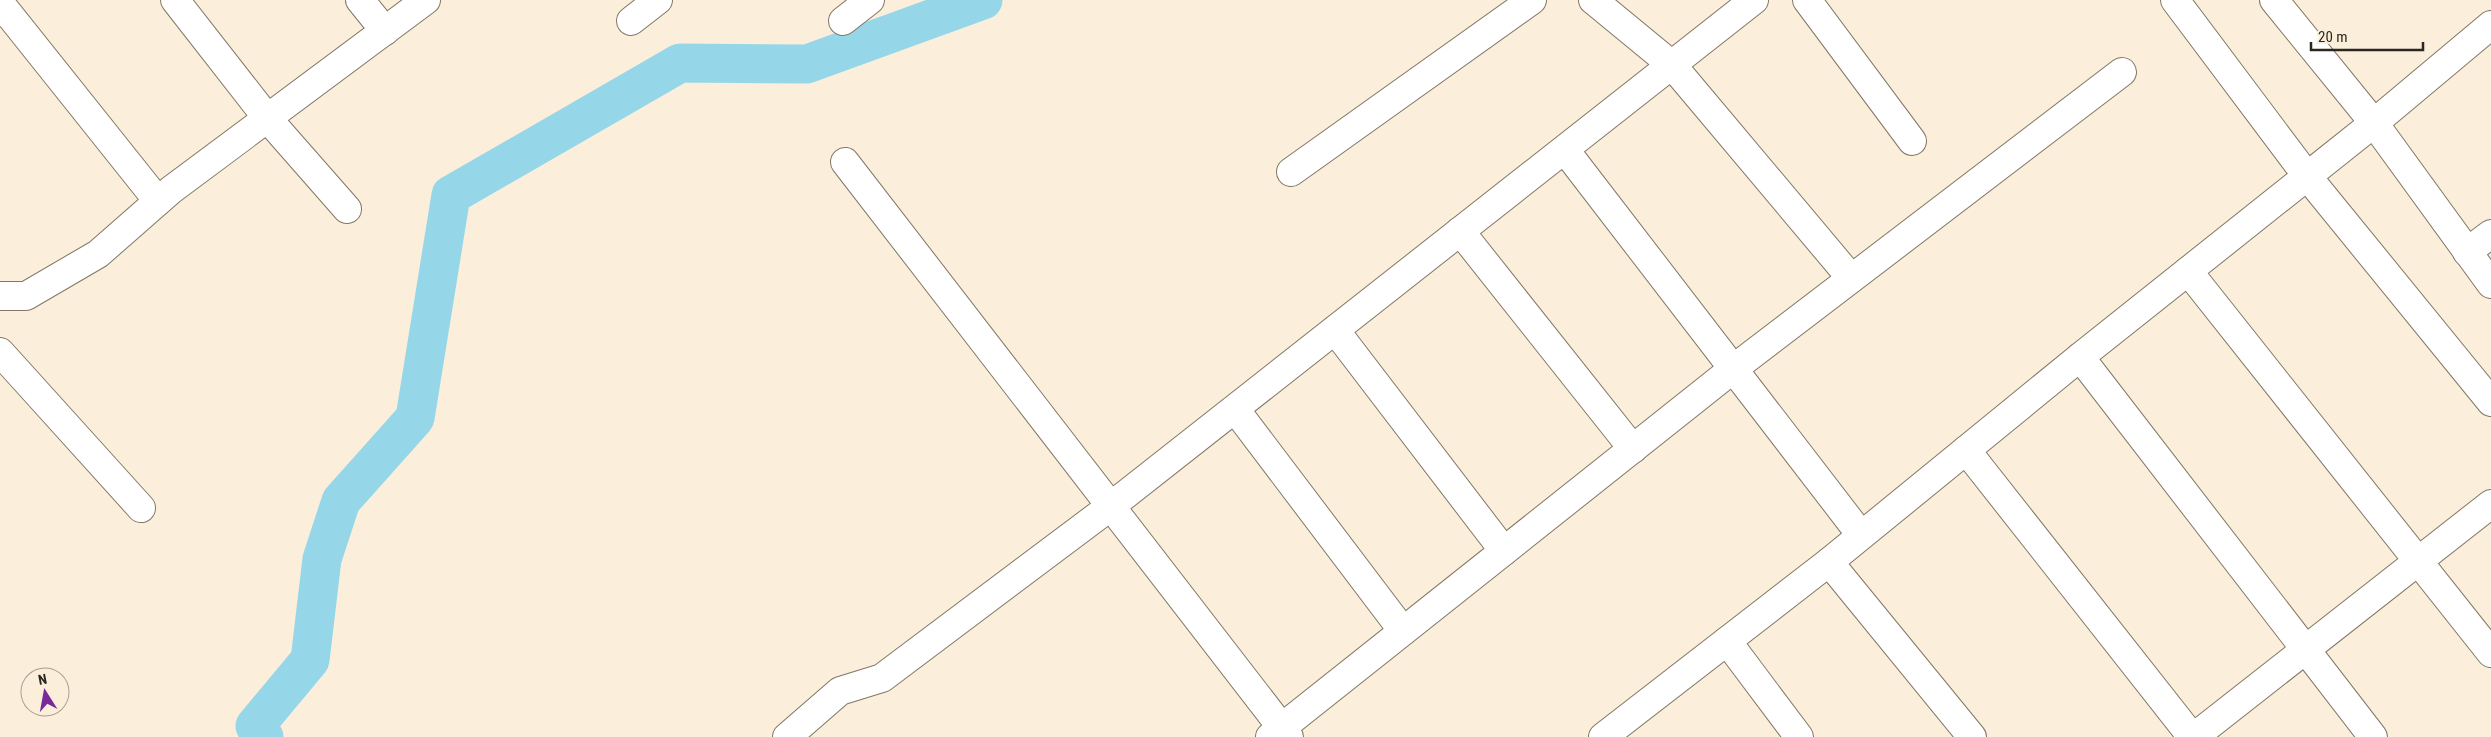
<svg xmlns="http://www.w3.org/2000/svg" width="2491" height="737" viewBox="0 0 2491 737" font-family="'Roboto Condensed',sans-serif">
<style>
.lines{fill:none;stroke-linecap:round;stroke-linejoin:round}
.canal{stroke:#95d7e8;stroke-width:39}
.street-casing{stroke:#827765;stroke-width:30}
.secondary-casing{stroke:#827765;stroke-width:30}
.street{stroke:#fff;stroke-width:28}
.secondary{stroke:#fff;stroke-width:28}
</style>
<rect width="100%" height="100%" fill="#fbefdb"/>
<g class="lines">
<polyline class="canal" points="264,737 255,726 310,660 322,559 341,501 415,418 451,195 680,63 807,64 983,0"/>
<g class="street-casing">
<g id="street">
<polyline points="175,0 268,119 347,209"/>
<polyline points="360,0 385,31"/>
<polyline points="1593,0 1672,65 1851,278"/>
<polyline points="1807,0 1912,141"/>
<polyline points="0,3 158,201"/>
<polyline points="631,21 658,0"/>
<polyline points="843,21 870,0"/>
<polyline points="1565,150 1861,535"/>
<polyline points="845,162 1289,737"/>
<polyline points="1291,172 1532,0"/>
<polyline points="1460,231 1633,449"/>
<polyline points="2467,252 2491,234"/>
<polyline points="2188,271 2491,653"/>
<polyline points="0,296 26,296 98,254 171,190 426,0"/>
<polyline points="1335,330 1504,551"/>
<polyline points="0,352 141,508"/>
<polyline points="2080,357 2373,737"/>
<polyline points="1235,409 1403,631"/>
<polyline points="1966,450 2192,737"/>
<polyline points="1829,562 1972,737"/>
<polyline points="1727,641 1799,737"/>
<polyline points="787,737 840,691 882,678 1111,506 1754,0"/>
<polyline points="1270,737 1733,369 2122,72"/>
<polyline points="2194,737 2491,504"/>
</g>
</g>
<g class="secondary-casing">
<g id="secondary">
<polyline points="2175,0 2307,176 2491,402"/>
<polyline points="2274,0 2374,123 2491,284"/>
<polyline points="1603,737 1829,562 2080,357 2374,123 2491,25"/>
</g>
</g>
<use href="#street" class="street"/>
<use href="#secondary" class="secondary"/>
</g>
<g transform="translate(45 692) rotate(349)"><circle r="24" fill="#fbefdb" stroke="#a89f90"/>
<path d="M0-4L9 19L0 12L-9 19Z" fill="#7a299a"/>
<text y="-8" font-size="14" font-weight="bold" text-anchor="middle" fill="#2b261f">N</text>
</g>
<path d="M2311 42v8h112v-8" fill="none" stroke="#2b261f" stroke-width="2.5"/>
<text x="2318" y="42" font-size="15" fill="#2b261f" stroke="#fbefdb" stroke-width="4" paint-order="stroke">20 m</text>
</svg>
